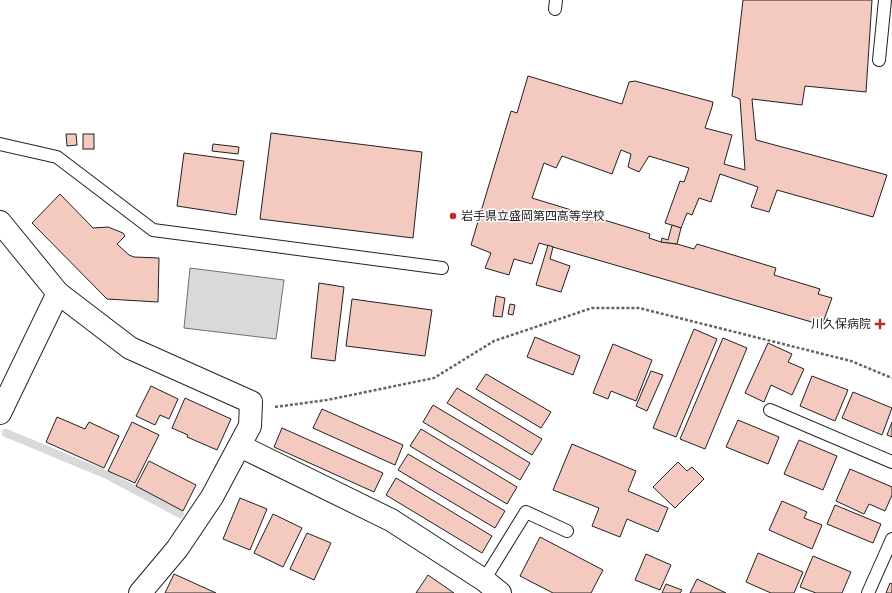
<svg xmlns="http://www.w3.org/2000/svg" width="892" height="593" viewBox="0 0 892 593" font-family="Lato,'Noto Sans JP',sans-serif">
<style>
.water{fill:#d9d9d9;stroke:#6f6f6f}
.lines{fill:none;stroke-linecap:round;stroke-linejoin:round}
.stream{stroke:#d9d9d9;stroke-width:8}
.building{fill:#f3c9c0;stroke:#222}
.lane-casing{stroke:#222;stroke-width:14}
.street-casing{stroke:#222;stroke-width:24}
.path{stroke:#646464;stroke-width:2.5;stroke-dasharray:3 2;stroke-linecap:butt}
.lane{stroke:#fff;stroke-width:12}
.street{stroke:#fff;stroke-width:22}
.poi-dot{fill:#c62828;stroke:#fff;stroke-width:1.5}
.labels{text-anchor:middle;stroke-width:3;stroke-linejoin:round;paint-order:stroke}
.poi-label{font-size:12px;fill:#222;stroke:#fff;text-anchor:start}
</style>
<rect width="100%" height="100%" fill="#fff"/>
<polygon class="water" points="190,268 284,280 276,339 184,328"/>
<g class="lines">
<polyline class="stream" points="6,433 107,475 180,514"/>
</g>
<g class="building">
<polygon points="743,0 872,0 866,92 805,86 802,105 752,99 756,140 887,175 873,217 777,190 769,212 751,207 758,187 720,174 711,202 699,198 692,215 687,213 681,228 665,223 680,181 684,182 689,168 649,156 639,172 628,167 631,154 621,150 612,174 562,156 556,168 544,163 532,198 650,234 649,238 661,242 677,244 694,249 697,244 776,268 774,275 820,289 818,294 832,298 822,325 539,243 532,264 514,259 509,275 485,268 491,253 471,245 511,111 517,113 528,76 622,104 629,82 635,81 713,102 712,107 705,128 732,135 724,164 745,170 740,99 732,96"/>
<polygon points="271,133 422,152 413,238 260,219"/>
<polygon points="66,134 76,134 77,145 67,146"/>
<rect x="83" y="134" width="11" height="15"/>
<polygon points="213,144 239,147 238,154 212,151"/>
<polygon points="184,153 244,161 236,215 177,206"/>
<polygon points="60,194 93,228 108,227 123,233 125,236 117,244 129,255 134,257 159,258 158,302 107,299 32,223"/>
<polygon points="672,225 681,228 677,244 661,242 662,238 668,240"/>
<polygon points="548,245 553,247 550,259 570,266 561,292 536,285"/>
<polygon points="319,283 344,287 335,361 311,358"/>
<polygon points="496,296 505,298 502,317 493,316"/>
<polygon points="352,299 432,310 425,356 346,346"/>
<polygon points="510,304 515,305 513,315 508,314"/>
<polygon points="694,329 717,339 676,437 653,428"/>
<polygon points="535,337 580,356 573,375 527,357"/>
<polygon points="723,338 747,348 705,449 680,439"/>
<polygon points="768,343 792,354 788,362 804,369 792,395 771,385 764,402 745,393"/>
<polygon points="613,344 652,360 636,401 611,391 608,399 593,393"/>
<polygon points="651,371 663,375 647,411 636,406"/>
<polygon points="486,374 551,412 541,428 476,389"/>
<polygon points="812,376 848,390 835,421 800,406"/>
<polygon points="151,386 178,399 169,419 160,415 155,425 136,416"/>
<polygon points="457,388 542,439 532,455 447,403"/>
<polygon points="853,392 892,408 882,435 842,418"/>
<polygon points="185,398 231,419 217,450 187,437 188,435 172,428"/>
<polygon points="433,405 530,463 520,480 423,422"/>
<polygon points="322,409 403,445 395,465 313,428"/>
<polygon points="57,417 85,429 89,422 119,436 104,468 46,442"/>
<polygon points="738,420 779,437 768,464 726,447"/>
<polygon points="132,422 159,435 135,483 108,471"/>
<polygon points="892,422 892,437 887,435"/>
<polygon points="282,428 383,473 374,492 274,447"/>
<polygon points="421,429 517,487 507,504 410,446"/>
<polygon points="799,440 837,456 823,490 784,474"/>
<polygon points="572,444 636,471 628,491 668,508 658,532 627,519 620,537 592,526 599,508 553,490"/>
<polygon points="408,454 505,511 495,528 398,470"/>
<polygon points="149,461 196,485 183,511 136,486"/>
<polygon points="678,462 687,471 692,467 704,479 675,508 653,487"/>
<polygon points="850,469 892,487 892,495 885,511 869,504 864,514 836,501"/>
<polygon points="396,478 492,536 482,553 386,495"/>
<polygon points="240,498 267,509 250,550 223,539"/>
<polygon points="782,501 807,512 804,518 822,525 812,549 769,530"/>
<polygon points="835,505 881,524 873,543 827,524"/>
<polygon points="273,514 302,528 283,567 254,553"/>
<polygon points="307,533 331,543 314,580 290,569"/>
<polygon points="540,537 603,570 591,593 553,593 520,576"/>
<polygon points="758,553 803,572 794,593 771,593 746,582"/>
<polygon points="646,554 671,565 660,590 635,580"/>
<polygon points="813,556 851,572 842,593 816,593 800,587"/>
<polygon points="174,574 216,593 165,593"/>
<polygon points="428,575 454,593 416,593"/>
<polygon points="697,579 726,593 690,593"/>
<polygon points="890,583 892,584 892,593 886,593"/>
<polygon points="666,584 682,590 680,593 662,593"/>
</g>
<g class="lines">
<g class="lane-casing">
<g id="lane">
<polyline points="555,9 556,0"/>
<polyline points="879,60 885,0"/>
<polyline points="0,144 57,157 153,230 442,268"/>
<polyline points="770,410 892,462"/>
<polyline points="484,580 526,512 567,531"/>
<polyline points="868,593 892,539"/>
</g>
</g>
<g class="street-casing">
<g id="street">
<polyline points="0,222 58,293 0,413"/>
<polyline points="58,293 130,348 251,402 250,426 212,497 177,549 140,593"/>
<polyline points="240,446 391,520 484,580 500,593"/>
</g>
</g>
<polyline class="path" points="275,407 327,400 434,378 494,341 592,308 639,308 851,361 892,378"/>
<use href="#lane" class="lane"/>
<use href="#street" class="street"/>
</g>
<g class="poi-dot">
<circle cx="453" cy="216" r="4"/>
<path d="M878 318h4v4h4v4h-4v4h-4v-4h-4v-4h4z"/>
</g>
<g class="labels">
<g class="poi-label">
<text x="461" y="220">岩手県立盛岡第四高等学校</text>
<text x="871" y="328" text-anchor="end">川久保病院</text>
</g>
</g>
</svg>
